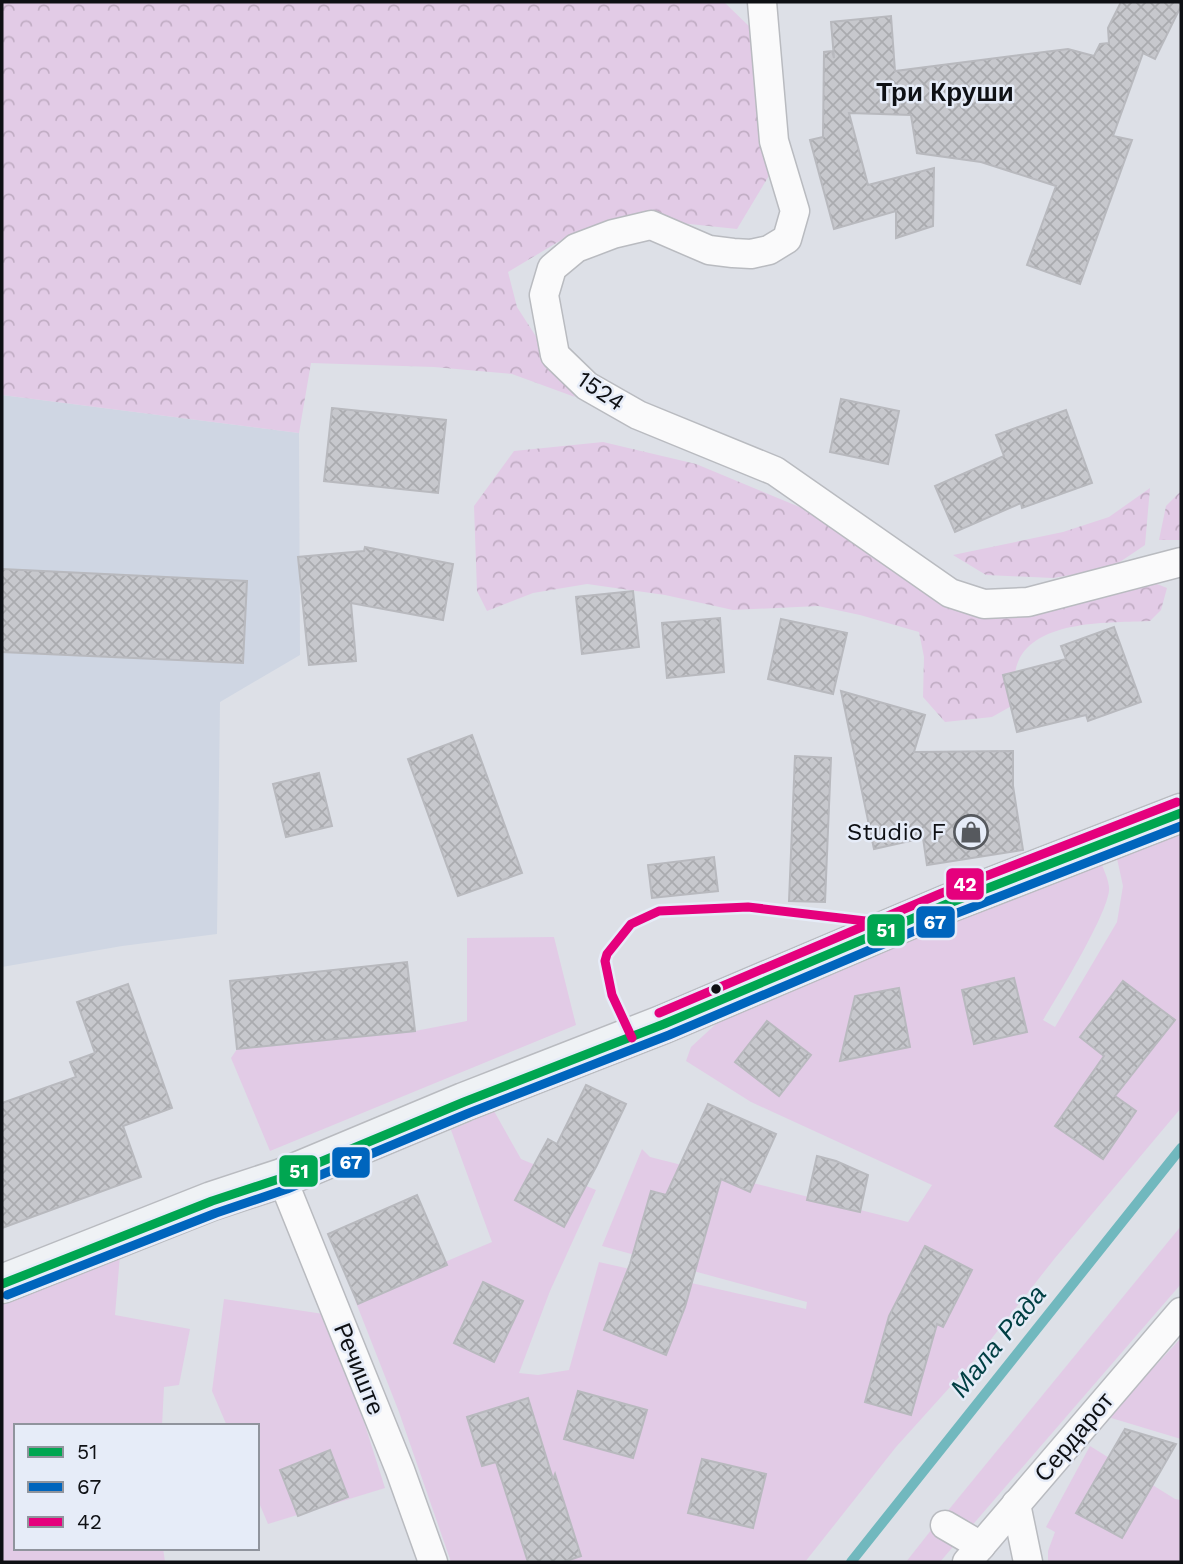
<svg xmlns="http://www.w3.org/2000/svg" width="1183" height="1564" viewBox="0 0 1183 1564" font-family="'Work Sans',sans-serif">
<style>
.built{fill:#cfd6e3}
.green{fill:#e2cbe6}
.forest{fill:url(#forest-crowns)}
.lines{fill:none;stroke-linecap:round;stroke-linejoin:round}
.stream{stroke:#71b8be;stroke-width:10}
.building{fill:url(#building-cross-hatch);stroke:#b8b9be;stroke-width:2}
.street-casing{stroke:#b9bbc0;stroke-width:31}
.secondary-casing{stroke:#b9bbc0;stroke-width:41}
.street{stroke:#fafafb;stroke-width:28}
.secondary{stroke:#eff2f5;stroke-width:38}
.bus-1-casing{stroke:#e6ecf8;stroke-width:14}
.bus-2-casing{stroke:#e6ecf8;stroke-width:14}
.bus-3-casing{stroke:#e6ecf8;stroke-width:14}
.bus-1{stroke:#00a651;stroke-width:9}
.bus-2{stroke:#0065bd;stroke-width:9}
.bus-3{stroke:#e5007d;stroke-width:9}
.bus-dot{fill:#0e1014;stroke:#e6ecf8;stroke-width:2.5}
.labels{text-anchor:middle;stroke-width:5;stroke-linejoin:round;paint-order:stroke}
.street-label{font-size:24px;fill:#0e1014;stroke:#e6ecf8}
.poi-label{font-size:24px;fill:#0e1014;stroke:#e6ecf8;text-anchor:end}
.neighbourhood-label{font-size:26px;font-weight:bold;fill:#0e1014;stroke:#e6ecf8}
.water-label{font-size:26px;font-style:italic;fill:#003f43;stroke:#e6ecf8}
.line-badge{stroke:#e6ecf8;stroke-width:2.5}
.badge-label{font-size:19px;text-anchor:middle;font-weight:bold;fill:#fff}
</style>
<defs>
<pattern id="forest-crowns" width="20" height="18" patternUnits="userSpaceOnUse" patternTransform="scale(1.75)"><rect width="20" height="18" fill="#e2cbe6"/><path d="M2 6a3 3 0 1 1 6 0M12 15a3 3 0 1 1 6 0" fill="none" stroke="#c1adc4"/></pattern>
<pattern id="building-cross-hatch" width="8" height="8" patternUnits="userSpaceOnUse" patternTransform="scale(1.75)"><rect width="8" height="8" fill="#c7c8cd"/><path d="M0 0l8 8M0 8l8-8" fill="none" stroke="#aaabaf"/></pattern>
</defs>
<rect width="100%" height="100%" fill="#dde0e7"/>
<polygon class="built" points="2,395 299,433 300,655 220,702 217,934 122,946 2,967"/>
<g class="green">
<path d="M1181,830V1108L1055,1258L977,1357L896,1447L805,1562H451L399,1412L355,1300L492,1242L451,1130L494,1111L521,1159L596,1190L550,1291L519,1373L538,1375L569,1370L599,1262L806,1309L807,1302L602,1246L642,1149L650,1157L908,1222L932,1185L751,1102L686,1061L691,1047L718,1022L799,985L1100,860C1103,868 1108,878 1109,887C1112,907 1056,999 1043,1020L1055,1027L1117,922L1123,886L1116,854Z"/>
<polygon points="554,937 576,1025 270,1151 231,1058 237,1049 415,1031 467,1021 467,938"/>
<polygon points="1181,1226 1181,1284 969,1529 946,1513"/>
<polygon points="120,1255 115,1315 190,1329 179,1385 164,1387 162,1426 16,1426 16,1548 163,1548 165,1562 2,1562 2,1299"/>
<polygon points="224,1299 330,1315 385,1488 268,1524 257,1498 257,1426 227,1426 212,1391"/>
<polygon points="1181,1338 1181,1439 1108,1417"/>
<polygon points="1090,1446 1175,1499 1181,1500 1181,1562 1048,1562 1048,1551 1055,1532 1046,1527"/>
<polygon points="932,1529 957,1542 940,1562 906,1562"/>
</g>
<g class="forest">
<polygon points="2,2 724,2 754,31 770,174 737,229 623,217 563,239 508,272 517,307 575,397 512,374 434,367 311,363 299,433 2,395"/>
<path d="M603,442L696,464L814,513L1028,615L1157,584L1167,588L1161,610L1150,621C1111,623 1036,619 1018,662C1013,673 1015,692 1015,704L992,717L945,722L923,697L924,657L919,632L860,615L818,606L733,610L665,595L587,584L533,593L487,611L477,591L474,506L514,451Z"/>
<polygon points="1150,488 1145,545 1111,568 1053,578 986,575 953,555 1063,532 1109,517"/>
<polygon points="1181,491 1181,540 1159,540 1166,506"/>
</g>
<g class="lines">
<polyline class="stream" points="851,1562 1181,1148"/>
</g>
<g class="building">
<polygon points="1121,2 1181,2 1181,6 1155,59 1143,53 1113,136 1132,140 1080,284 1027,265 1056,186 981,162 917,153 911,115 849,113 868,185 934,168 933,226 896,238 896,211 834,229 810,140 823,137 824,52 832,51 834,58 831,22 891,16 895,71 1068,49 1094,56 1100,44 1109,43 1108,28"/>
<polygon points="841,399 899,411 888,464 830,452"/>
<polygon points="332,408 446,420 438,493 324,481"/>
<polygon points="1066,410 1092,483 1022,508 1021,503 955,532 935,486 1004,456 996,435"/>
<polygon points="365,547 453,564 443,620 351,603 356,661 309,665 298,557 364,551"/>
<polygon points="2,569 247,581 243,663 2,652"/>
<polygon points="633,591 639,647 582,654 576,597"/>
<polygon points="720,618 724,672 667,678 662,623"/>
<polygon points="781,619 847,633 833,694 768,679"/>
<polygon points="1114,627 1141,702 1088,721 1086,715 1017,732 1003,675 1066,659 1061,646"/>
<polygon points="841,691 925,715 914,752 1013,751 1013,786 1023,850 927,865 923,838 874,849"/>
<polygon points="472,735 522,873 458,896 408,759"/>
<polygon points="795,756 831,758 825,902 789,901"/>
<polygon points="319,773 332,826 286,837 273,784"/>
<polygon points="714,857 718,891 652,898 648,865"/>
<polygon points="407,962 415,1031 237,1049 230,981"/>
<polygon points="1014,978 1027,1032 974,1044 962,990"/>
<polygon points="1123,981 1175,1020 1115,1096 1136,1111 1103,1159 1055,1126 1104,1056 1080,1037"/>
<polygon points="128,984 172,1108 123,1126 141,1177 2,1228 2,1103 76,1077 70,1062 95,1053 77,1002"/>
<polygon points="899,988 910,1047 840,1061 855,996"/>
<polygon points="767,1021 811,1055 779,1096 735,1062"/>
<polygon points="586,1085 626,1104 597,1165 564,1227 515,1200 548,1139 557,1144"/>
<polygon points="708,1104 776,1134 750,1192 721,1179 685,1307 666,1355 604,1330 630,1264 651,1191 666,1195"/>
<polygon points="817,1156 836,1161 868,1175 860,1212 807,1200"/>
<polygon points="417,1195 447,1265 358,1304 328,1234"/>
<polygon points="925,1246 972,1270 943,1327 937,1324 911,1415 865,1402 889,1316"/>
<polygon points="483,1282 523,1301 494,1362 454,1343"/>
<polygon points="578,1391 647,1410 633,1458 564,1439"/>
<polygon points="528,1398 553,1479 555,1474 581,1556 563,1562 528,1562 496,1462 482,1466 467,1417"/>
<polygon points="1125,1429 1176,1444 1122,1538 1076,1513"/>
<polygon points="330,1450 348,1497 298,1516 280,1470"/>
<polygon points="702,1459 766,1474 753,1528 688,1513"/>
</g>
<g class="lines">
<g class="street-casing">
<g id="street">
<polyline points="762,2 774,141 795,211 787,239 769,250 751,254 733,253 709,250 651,225 613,234 576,248 552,268 544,295 555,355 587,386 638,415 775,471 950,593 984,604 1028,602 1181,562"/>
<polyline points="282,1178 400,1470 433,1562"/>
<polyline points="1016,1504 1028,1562"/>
<polyline points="945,1525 981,1546"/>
<polyline points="967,1562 1181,1312"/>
</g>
</g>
<g class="secondary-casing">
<polyline id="secondary" points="2,1284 212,1201 282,1178 464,1102 664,1024 947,904 1181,813"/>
</g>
<use href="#street" class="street"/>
<use href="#secondary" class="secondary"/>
<g class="bus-1-casing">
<polyline id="bus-1" points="2,1284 212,1201 282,1178 464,1102 664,1024 947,904 1181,813"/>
</g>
<g class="bus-2-casing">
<polyline id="bus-2" points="7,1295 216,1213 287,1189 469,1113 669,1035 952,915 1181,826"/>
</g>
<g class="bus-3-casing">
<g id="bus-3">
<polyline points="659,1013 942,893 1177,802"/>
<polyline points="632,1038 612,995 605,961 607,954 631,924 659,911 748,907 874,922"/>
</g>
</g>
<use href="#bus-1" class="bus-1"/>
<use href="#bus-2" class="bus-2"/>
<use href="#bus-3" class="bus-3"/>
</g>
<defs>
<g id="shop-ring" transform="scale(1.75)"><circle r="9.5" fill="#e6ecf8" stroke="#56595e" stroke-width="1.5"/><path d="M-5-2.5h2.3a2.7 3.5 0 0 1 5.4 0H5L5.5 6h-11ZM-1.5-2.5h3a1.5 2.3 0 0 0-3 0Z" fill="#56595e"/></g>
</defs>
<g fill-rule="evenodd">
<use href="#shop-ring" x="971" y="832"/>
</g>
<circle class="bus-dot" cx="716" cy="989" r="6"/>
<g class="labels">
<g class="street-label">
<text transform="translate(601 391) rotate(34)" y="8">1524</text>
<text transform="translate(359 1369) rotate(68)" y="8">Речиште</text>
<text transform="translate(1074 1437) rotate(-50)" y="8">Сердарот</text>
</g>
<g class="poi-label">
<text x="946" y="840">Studio F</text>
</g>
<g class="neighbourhood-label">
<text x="945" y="101">Три Круши</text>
</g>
<g class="water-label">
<text transform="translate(998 1341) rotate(-51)" y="9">Мала Рада</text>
</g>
</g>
<g class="line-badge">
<rect x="945" y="867" width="40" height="34" rx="7" fill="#e5007d"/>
<rect x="915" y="905" width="41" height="34" rx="7" fill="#0065bd"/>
<rect x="866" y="913" width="40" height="34" rx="7" fill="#00a651"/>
<rect x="331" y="1146" width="40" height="33" rx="7" fill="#0065bd"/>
<rect x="278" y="1154" width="41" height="34" rx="7" fill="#00a651"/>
</g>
<g class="badge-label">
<text x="965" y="891">42</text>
<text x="935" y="929">67</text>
<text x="886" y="937">51</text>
<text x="351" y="1169">67</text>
<text x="299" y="1178">51</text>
</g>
<rect width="1183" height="1564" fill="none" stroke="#0e1014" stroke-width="7"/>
<rect x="14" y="1424" width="245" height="126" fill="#e6ecf8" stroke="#90949d" stroke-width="2"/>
<rect x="28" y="1447" width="35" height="10" fill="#00a651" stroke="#90949d" stroke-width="2"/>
<text x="77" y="1459" font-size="21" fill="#0e1014">51</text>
<rect x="28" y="1482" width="35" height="10" fill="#0065bd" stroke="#90949d" stroke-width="2"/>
<text x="77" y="1494" font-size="21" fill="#0e1014">67</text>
<rect x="28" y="1517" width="35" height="10" fill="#e5007d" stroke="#90949d" stroke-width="2"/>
<text x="77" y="1529" font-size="21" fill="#0e1014">42</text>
</svg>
